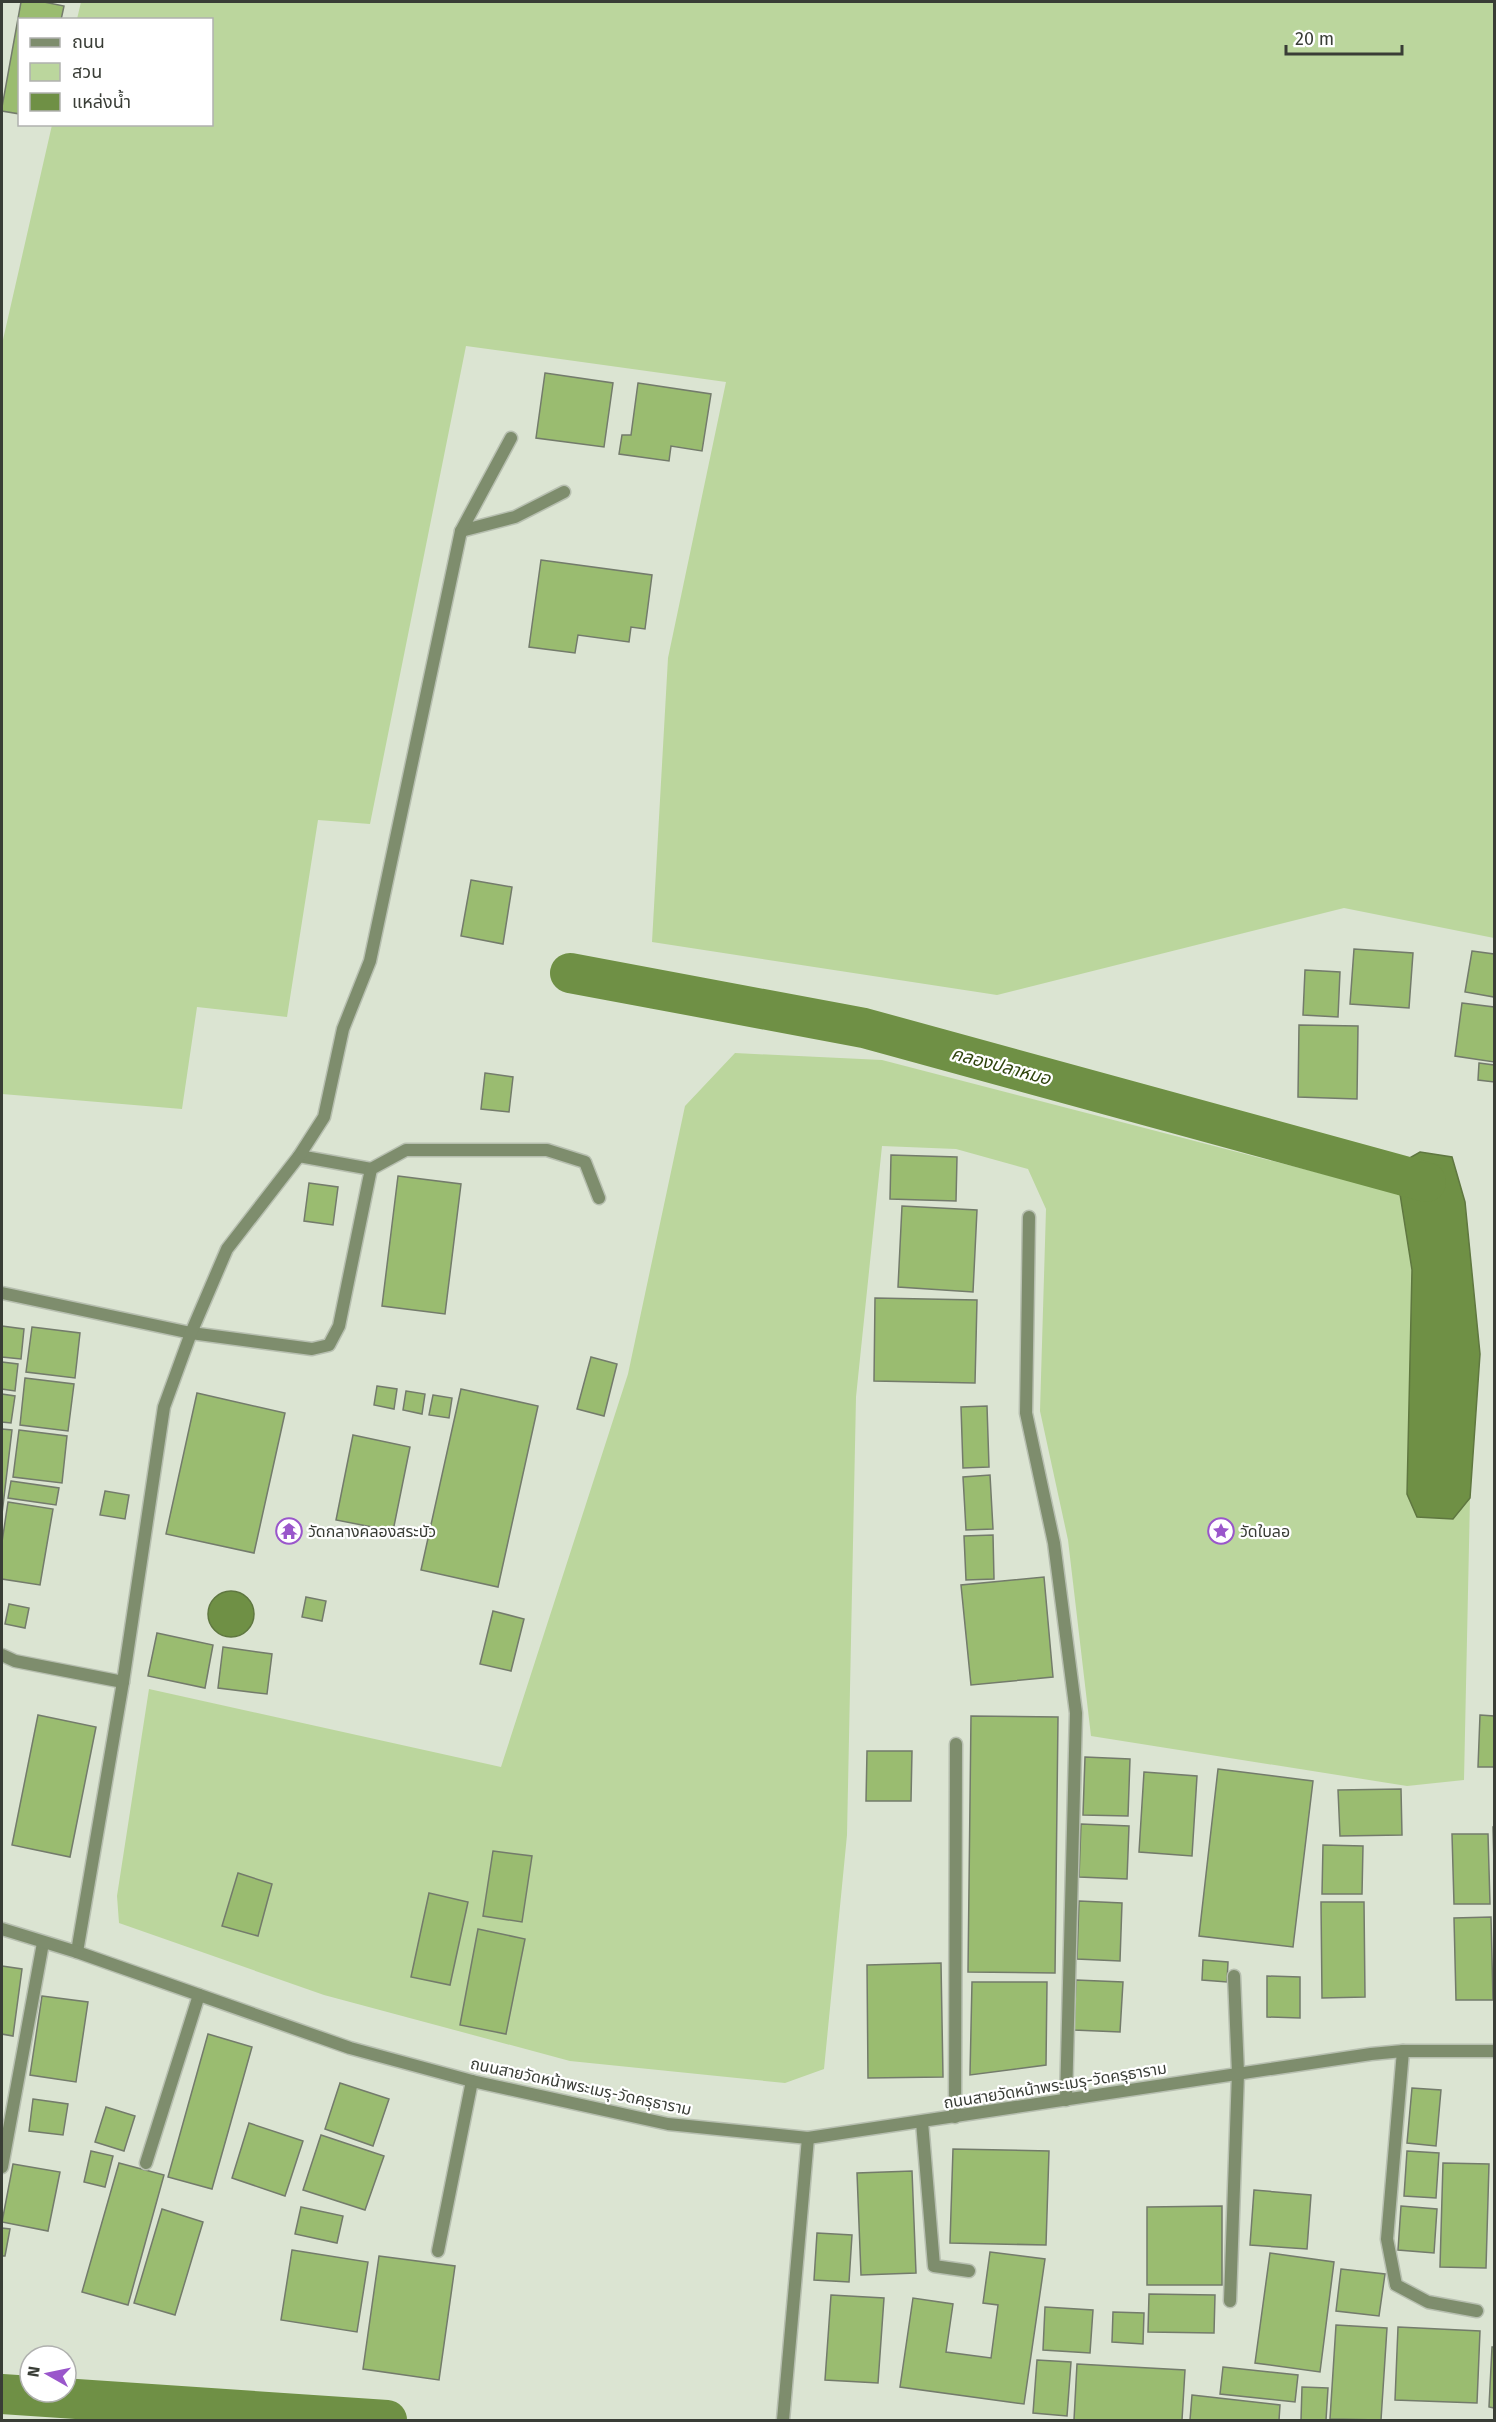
<svg xmlns="http://www.w3.org/2000/svg" width="1496" height="2422" viewBox="0 0 1496 2422" font-family="'Fira Sans','Noto Sans Thai',sans-serif">
<style>
.green{fill:#bbd69d}
.water{fill:#6f9045;stroke:#5f7740;stroke-width:1.5}
.lines{fill:none;stroke-linecap:round;stroke-linejoin:round}
.canal{stroke:#6f9045;stroke-width:40}
.building{fill:#9abc70;stroke:#737b6b;stroke-width:1.5}
.service-casing{stroke:#b7bfb0;stroke-width:15}
.minor-casing{stroke:#b7bfb0;stroke-width:15}
.tertiary-casing{stroke:#b7bfb0;stroke-width:15}
.service{stroke:#7e8d6d;stroke-width:12}
.minor{stroke:#7e8d6d;stroke-width:12}
.tertiary{stroke:#7e8d6d;stroke-width:12}
.labels{text-anchor:middle;stroke-width:4.5;stroke-linejoin:round;paint-order:stroke}
.poi-label{font-size:16px;fill:#393d36;stroke:#fff;text-anchor:start}
.street-label{font-size:16px;fill:#393d36;stroke:#fff}
.water-label{font-size:18px;font-style:italic;fill:#2f440d;stroke:#fff}
</style>
<rect width="100%" height="100%" fill="#dbe4d2"/>
<g class="green">
<polygon points="81,2 1494,2 1494,938 1344,908 997,995 652,942 668,658 726,382 466,346 370,824 318,820 287,1017 197,1007 182,1109 2,1094 2,344 52,125 212,124 212,20 77,19"/>
<polygon points="735,1053 882,1060 1400,1194 1412,1270 1407,1494 1453,1519 1470,1498 1464,1780 1407,1786 1091,1736 1068,1540 1040,1411 1046,1209 1028,1169 956,1149 882,1146 856,1397 847,1835 824,2069 785,2083 570,2061 324,1995 119,1923 117,1896 149,1689 501,1767 628,1374 685,1106"/>
</g>
<g class="water">
<polygon points="1420,1152 1452,1157 1465,1202 1480,1354 1470,1498 1453,1519 1417,1517 1407,1494 1412,1270 1400,1194 1406,1160"/>
<circle cx="231" cy="1614" r="23"/>
</g>
<g class="lines">
<g class="canal">
<polyline points="570,973 864,1028 1426,1182"/>
<polyline points="2,2394 387,2420"/>
</g>
</g>
<g class="building">
<polygon points="21,2 44,2 64,6 61,20 20,20 20,114 2,111 2,107"/>
<polygon points="545,373 613,383 604,447 536,438"/>
<polygon points="638,383 711,394 702,451 671,446 669,461 619,454 622,435 631,435"/>
<polygon points="541,560 652,575 645,629 631,627 629,642 578,635 575,653 529,647"/>
<polygon points="471,880 512,887 503,944 461,936"/>
<polygon points="1354,949 1413,953 1409,1008 1350,1004"/>
<polygon points="1472,951 1494,954 1494,997 1465,992"/>
<polygon points="1305,970 1340,972 1338,1017 1303,1015"/>
<polygon points="1462,1003 1494,1007 1494,1062 1455,1056"/>
<polygon points="1299,1025 1358,1026 1357,1099 1298,1097"/>
<polygon points="1479,1063 1494,1065 1494,1082 1478,1080"/>
<polygon points="485,1073 513,1077 509,1112 481,1109"/>
<polygon points="891,1155 957,1157 956,1201 890,1199"/>
<polygon points="398,1176 461,1184 445,1314 382,1306"/>
<polygon points="309,1183 338,1187 333,1225 304,1221"/>
<polygon points="902,1206 977,1210 973,1292 898,1287"/>
<polygon points="875,1298 977,1300 975,1383 874,1381"/>
<polygon points="2,1326 24,1329 21,1359 2,1357"/>
<polygon points="32,1327 80,1333 75,1378 26,1372"/>
<polygon points="591,1357 617,1364 604,1416 577,1409"/>
<polygon points="2,1362 18,1364 15,1391 2,1389"/>
<polygon points="25,1378 74,1384 68,1431 20,1425"/>
<polygon points="377,1386 397,1389 394,1409 374,1405"/>
<polygon points="461,1389 538,1406 498,1587 421,1570"/>
<polygon points="406,1391 425,1394 422,1414 403,1410"/>
<polygon points="197,1393 285,1413 254,1553 166,1534"/>
<polygon points="2,1394 15,1396 11,1423 2,1422"/>
<polygon points="433,1395 452,1398 449,1418 429,1415"/>
<polygon points="987,1406 989,1467 963,1468 961,1407"/>
<polygon points="2,1429 12,1430 2,1514"/>
<polygon points="19,1430 67,1436 62,1483 13,1477"/>
<polygon points="353,1435 410,1447 393,1531 336,1520"/>
<polygon points="990,1475 993,1529 966,1530 963,1477"/>
<polygon points="11,1481 59,1488 56,1505 8,1498"/>
<polygon points="105,1491 129,1495 125,1519 100,1515"/>
<polygon points="8,1502 53,1509 40,1585 2,1579 2,1542"/>
<polygon points="993,1535 994,1579 966,1580 964,1536"/>
<polygon points="1044,1577 1053,1677 971,1685 961,1585"/>
<polygon points="306,1597 326,1601 322,1621 302,1617"/>
<polygon points="9,1604 29,1608 25,1628 5,1624"/>
<polygon points="493,1611 524,1619 511,1671 480,1664"/>
<polygon points="157,1633 213,1645 205,1688 148,1676"/>
<polygon points="223,1647 272,1654 267,1694 218,1688"/>
<polygon points="38,1715 96,1727 70,1857 12,1845"/>
<polygon points="1480,1715 1494,1716 1494,1767 1478,1767"/>
<polygon points="971,1716 1058,1717 1055,1973 968,1972"/>
<polygon points="867,1751 912,1751 911,1801 866,1801"/>
<polygon points="1085,1757 1130,1759 1128,1816 1083,1815"/>
<polygon points="1218,1769 1313,1781 1293,1947 1199,1936"/>
<polygon points="1144,1772 1197,1776 1192,1856 1139,1852"/>
<polygon points="1401,1789 1402,1835 1340,1836 1338,1790"/>
<polygon points="1081,1824 1129,1826 1127,1879 1079,1877"/>
<polygon points="1493,1827 1494,1827 1494,1864"/>
<polygon points="1452,1834 1488,1834 1490,1904 1454,1904"/>
<polygon points="1323,1845 1363,1846 1362,1894 1322,1894"/>
<polygon points="493,1851 532,1856 522,1922 483,1916"/>
<polygon points="238,1873 272,1884 258,1936 222,1926"/>
<polygon points="429,1893 468,1902 450,1985 411,1977"/>
<polygon points="1079,1901 1122,1903 1120,1961 1077,1959"/>
<polygon points="1321,1902 1364,1902 1365,1997 1322,1998"/>
<polygon points="1491,1917 1493,2000 1456,2000 1454,1918"/>
<polygon points="478,1929 525,1939 506,2034 460,2025"/>
<polygon points="1203,1960 1228,1962 1227,1982 1202,1980"/>
<polygon points="941,1963 943,2077 868,2078 867,1965"/>
<polygon points="2,1966 22,1969 13,2036 2,2034"/>
<polygon points="1267,1976 1300,1977 1300,2018 1267,2017"/>
<polygon points="1076,1980 1123,1982 1120,2032 1074,2030"/>
<polygon points="972,1982 1047,1982 1046,2065 970,2075"/>
<polygon points="42,1996 88,2002 76,2082 30,2075"/>
<polygon points="208,2034 252,2047 212,2189 168,2177"/>
<polygon points="340,2083 389,2099 373,2146 325,2129"/>
<polygon points="1412,2088 1441,2090 1436,2146 1407,2143"/>
<polygon points="33,2099 68,2104 63,2135 29,2131"/>
<polygon points="106,2107 135,2116 124,2151 95,2142"/>
<polygon points="249,2123 303,2141 285,2196 232,2178"/>
<polygon points="321,2135 384,2156 365,2210 303,2190"/>
<polygon points="953,2149 1049,2151 1046,2245 950,2243"/>
<polygon points="91,2151 113,2156 105,2187 84,2182"/>
<polygon points="1407,2151 1439,2153 1436,2198 1404,2196"/>
<polygon points="119,2163 164,2175 128,2305 82,2292"/>
<polygon points="1443,2163 1489,2164 1486,2268 1440,2267"/>
<polygon points="13,2164 60,2172 48,2231 2,2222"/>
<polygon points="912,2171 916,2273 861,2275 857,2173"/>
<polygon points="1254,2190 1311,2195 1307,2249 1250,2245"/>
<polygon points="1222,2206 1222,2285 1147,2285 1147,2207"/>
<polygon points="1401,2206 1437,2209 1434,2253 1398,2250"/>
<polygon points="301,2207 343,2216 337,2243 295,2234"/>
<polygon points="162,2209 203,2222 175,2315 134,2303"/>
<polygon points="2,2228 10,2229 5,2256 2,2256"/>
<polygon points="817,2233 852,2235 849,2282 814,2280"/>
<polygon points="292,2250 368,2262 357,2332 281,2320"/>
<polygon points="990,2252 1045,2259 1024,2404 900,2387 913,2298 953,2304 946,2352 991,2358 998,2305 983,2303"/>
<polygon points="1270,2253 1334,2262 1320,2372 1255,2363"/>
<polygon points="379,2256 455,2266 439,2380 363,2369"/>
<polygon points="1341,2269 1385,2274 1379,2316 1336,2311"/>
<polygon points="1149,2294 1215,2295 1214,2333 1148,2332"/>
<polygon points="831,2295 884,2298 878,2383 825,2380"/>
<polygon points="1045,2307 1093,2310 1090,2353 1043,2350"/>
<polygon points="1113,2312 1144,2313 1143,2344 1112,2342"/>
<polygon points="1336,2325 1387,2328 1381,2420 1330,2419"/>
<polygon points="1398,2327 1480,2331 1477,2403 1395,2400"/>
<polygon points="1492,2347 1494,2347 1494,2408 1489,2407"/>
<polygon points="1037,2360 1071,2362 1067,2416 1033,2413"/>
<polygon points="1077,2364 1185,2370 1182,2420 1074,2420"/>
<polygon points="1223,2367 1298,2375 1295,2402 1220,2394"/>
<polygon points="1302,2387 1328,2388 1326,2420 1301,2420"/>
<polygon points="1192,2395 1280,2405 1279,2420 1190,2420"/>
</g>
<g class="lines">
<g class="service-casing">
<g id="service">
<polyline points="461,531 515,517 564,492"/>
<polyline points="299,1156 371,1169"/>
<polyline points="2,1293 191,1333 312,1349 329,1345 339,1326 371,1169 406,1150 547,1150 585,1162 599,1198"/>
<polyline points="2,1655 15,1661 123,1682"/>
<polyline points="77,1952 123,1682 164,1407 191,1333 227,1249 299,1156 324,1117 343,1029 370,961 461,531 511,438"/>
<polyline points="1403,2051 1387,2239 1396,2285 1428,2302 1477,2311"/>
<polyline points="922,2122 934,2266 969,2271"/>
<polyline points="146,2163 199,1995"/>
<polyline points="2,2167 43,1943"/>
<polyline points="438,2251 472,2081"/>
<polyline points="1230,2301 1238,2073 1234,1976"/>
</g>
</g>
<g class="minor-casing">
<g id="minor">
<polyline points="1029,1217 1026,1413 1054,1543 1076,1713 1066,2100"/>
<polyline points="955,2117 956,1744"/>
<polyline points="783,2420 808,2138"/>
</g>
</g>
<g class="tertiary-casing">
<polyline id="tertiary" points="2,1929 77,1952 350,2048 472,2081 668,2124 808,2138 1371,2054 1403,2051 1494,2051"/>
</g>
<use href="#service" class="service"/>
<use href="#minor" class="minor"/>
<use href="#tertiary" class="tertiary"/>
</g>
<defs>
<g id="temple-ring" transform="scale(1.35)"><circle r="9.5" fill="#fff" stroke="#9a56cb" stroke-width="1.5"/><path d="M0-6L5-2H3V0L6.5 2.5H4V6H1.5V3h-3V6H-4V2.5H-6.5L-3 0V-2H-5Z" fill="#9a56cb"/></g>
<g id="sight-ring" transform="scale(1.35)"><circle r="9.5" fill="#fff" stroke="#9a56cb" stroke-width="1.5"/><path d="M0-6L1.8-2.2L6-1.7L2.9 1.2L3.7 5.4L0 3.3L-3.7 5.4L-2.9 1.2L-6-1.7L-1.8-2.2Z" fill="#9a56cb"/></g>
</defs>
<g fill-rule="evenodd">
<use href="#temple-ring" x="289" y="1531"/>
<use href="#sight-ring" x="1221" y="1531"/>
</g>
<g class="labels">
<g class="poi-label">
<text x="308" y="1537">วัดกลางคลองสระบัว</text>
<text x="1240" y="1537">วัดใบลอ</text>
</g>
<g class="street-label">
<text transform="translate(1055 2085) rotate(-9)" y="6">ถนนสายวัดหน้าพระเมรุ-วัดครุธาราม</text>
<text transform="translate(581 2086) rotate(12)" y="6">ถนนสายวัดหน้าพระเมรุ-วัดครุธาราม</text>
</g>
<g class="water-label">
<text transform="translate(1001 1066) rotate(15)" y="6">คลองปลาหมอ</text>
</g>
</g>
<rect width="1496" height="2422" fill="none" stroke="#393d36" stroke-width="6"/>
<rect x="18" y="18" width="195" height="108" fill="#ffffff" stroke="#b0b1af" stroke-width="1.5"/>
<rect x="30" y="38" width="30" height="9" fill="#7e8d6d" stroke="#b0b1af" stroke-width="1.5"/>
<text x="72" y="48" font-size="18" fill="#393d36">ถนน</text>
<rect x="30" y="63" width="30" height="18" fill="#bbd69d" stroke="#b0b1af" stroke-width="1.5"/>
<text x="72" y="78" font-size="18" fill="#393d36">สวน</text>
<rect x="30" y="93" width="30" height="18" fill="#6f9045" stroke="#b0b1af" stroke-width="1.5"/>
<text x="72" y="108" font-size="18" fill="#393d36">แหล่งน้ำ</text>
<g transform="translate(48 2374) rotate(279)"><circle r="28" fill="#ffffff" stroke="#b0b1af" stroke-width="1.5"/>
<path d="M0-4.5L10 22L0 15L-10 22Z" fill="#9a56cb"/>
<text y="-9" font-size="16" font-weight="bold" text-anchor="middle" fill="#393d36">N</text>
</g>
<path d="M1286 45v9h116v-9" fill="none" stroke="#393d36" stroke-width="3"/>
<text x="1295" y="45" font-size="18" fill="#393d36" stroke="#ffffff" stroke-width="4.5" paint-order="stroke">20 m</text>
</svg>
